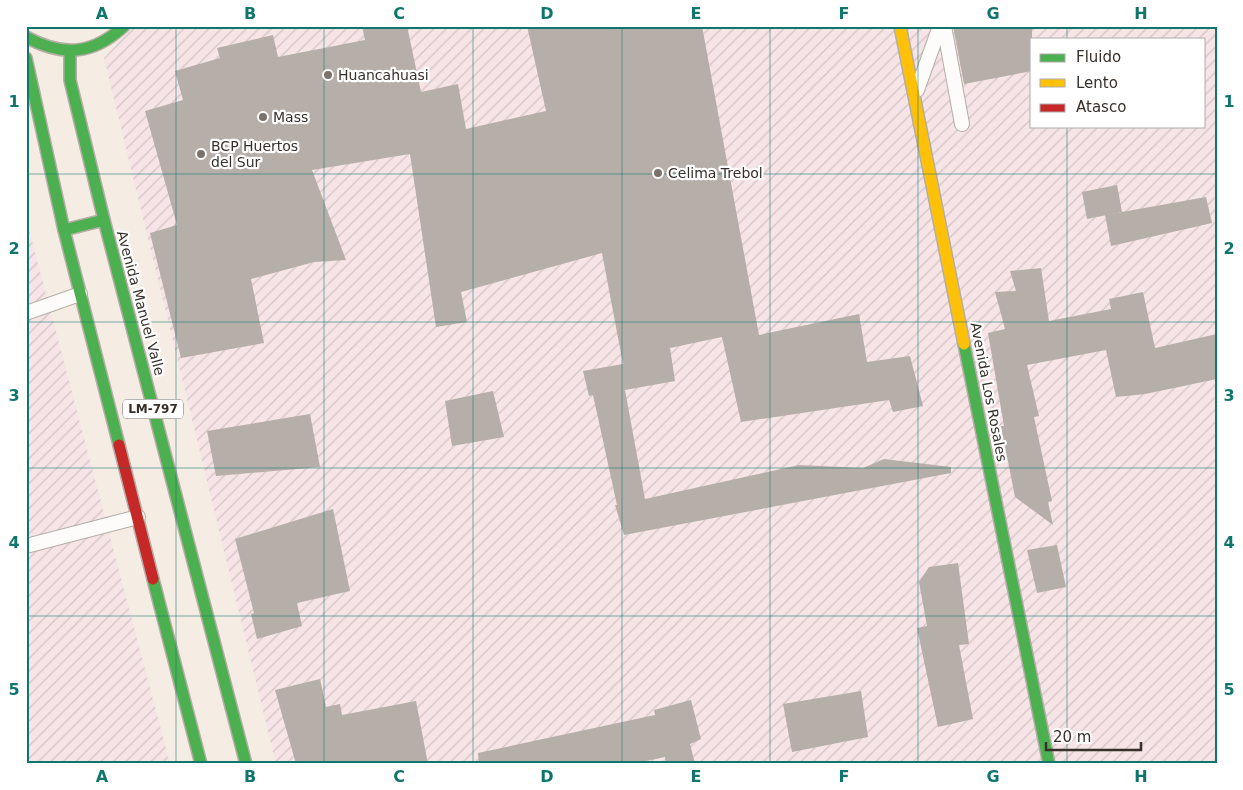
<svg xmlns="http://www.w3.org/2000/svg" width="1243" height="790" viewBox="0 0 1243 790" font-family="'DejaVu Sans',sans-serif">
<style>
.industrial{fill:url(#industrial-furrows);fill-rule:evenodd}
.building{fill:#b6aea8}
.lines{fill:none;stroke-linecap:round;stroke-linejoin:round}
.lane-casing{stroke:#b5aea7;stroke-width:16}
.fast-casing{stroke:#b5aea7;stroke-width:14}
.slow-casing{stroke:#b5aea7;stroke-width:14}
.jam-casing{stroke:#b5aea7;stroke-width:14}
.lane{stroke:#fefcfb;stroke-width:14}
.fast{stroke:#4caf50;stroke-width:11}
.slow{stroke:#ffc107;stroke-width:11}
.jam{stroke:#c62828;stroke-width:11}
.grid{fill:none;stroke:#0f766e;stroke-width:1;stroke-opacity:0.55}
.poi-dot{fill:#7a726b;stroke:#fff;stroke-width:2}
.labels{text-anchor:middle;stroke-width:4.5;stroke-linejoin:round;paint-order:stroke}
.shield{fill:#fff;stroke:#736e6a;stroke-width:1}
.shield-label{font-size:12px;font-weight:bold;fill:#37302a}
.poi-label{font-size:14px;fill:#37302a;stroke:#fff;text-anchor:start}
.street-label{font-size:14px;fill:#37302a;stroke:#fff}
.neatline{fill:none;stroke:#0f766e;stroke-width:2}
.grid-label{font-size:16px;text-anchor:middle;font-weight:bold;fill:#0f766e}
</style>
<defs>
<pattern id="industrial-furrows" width="10" height="10" patternUnits="userSpaceOnUse" patternTransform="scale(1.25)"><rect width="10" height="10" fill="#f6e4e6"/><path d="M-1 1l2-2M0 10L10 0M9 11l2-2" fill="none" stroke="#d4c4c5"/></pattern>
</defs>
<rect width="100%" height="100%" fill="#f5ece3"/>
<g class="industrial">
<path d="M134,26H1217V764H276L104,58ZM1032,39H1204V126H1032Z"/>
<polygon points="26,218 170,764 26,764"/>
</g>
<g class="building">
<polygon points="362,26 407,26 421,92 458,84 466,129 546,111 527,26 702,26 759,335 859,314 867,362 910,356 923,406 893,412 889,400 741,422 722,337 670,348 675,381 625,390 645,499 799,465 863,468 884,459 951,467 951,473 624,535 615,505 617,505 593,395 589,396 583,371 623,364 602,253 461,292 467,322 436,327 410,154 312,170 346,260 314,262 251,279 264,343 181,358 150,233 177,225 145,111 183,100 175,71 220,58 217,48 273,35 278,57 365,40"/>
<polygon points="953,26 1032,26 1032,71 964,84"/>
<polygon points="1117,185 1122,212 1087,219 1082,192"/>
<polygon points="1206,197 1212,223 1111,246 1105,215"/>
<polygon points="1041,268 1049,321 1111,309 1109,299 1143,292 1155,348 1217,334 1217,379 1145,394 1116,397 1106,350 1027,365 1039,416 1034,417 1052,501 1048,502 1053,525 1015,497 1001,426 1004,426 988,333 1005,329 995,292 1016,291 1010,271"/>
<polygon points="493,391 504,437 452,446 445,401"/>
<polygon points="310,414 320,467 216,476 207,431"/>
<polygon points="333,509 350,591 297,603 302,626 257,639 251,614 254,613 235,539"/>
<polygon points="1057,545 1066,587 1037,593 1027,550"/>
<polygon points="958,563 969,644 959,645 973,719 938,727 917,628 927,626 919,582 929,567"/>
<polygon points="320,679 326,707 340,704 342,715 416,701 428,764 296,764 275,690"/>
<polygon points="861,691 868,737 792,752 783,704"/>
<polygon points="691,700 701,739 690,744 695,764 666,764 665,757 632,764 479,764 478,753 655,715 654,710"/>
</g>
<g class="lines">
<g class="lane-casing">
<g id="lane">
<polyline points="944,26 962,124"/>
<polyline points="917,90 940,26"/>
<polyline points="26,313 80,294"/>
<polyline points="26,546 138,517"/>
</g>
</g>
<g class="fast-casing">
<g id="fast">
<path d="M26,37C63,57 93,55 124,26"/>
<polyline points="70,52 70,80 104,220 246,764"/>
<polyline points="26,58 64,230 119,445"/>
<polyline points="64,230 104,220"/>
<polyline points="964,344 1049,764"/>
<polyline points="153,579 201,764"/>
</g>
</g>
<g class="slow-casing">
<polyline id="slow" points="900,26 964,344"/>
</g>
<g class="jam-casing">
<polyline id="jam" points="119,445 153,579"/>
</g>
<use href="#lane" class="lane"/>
<use href="#fast" class="fast"/>
<use href="#slow" class="slow"/>
<use href="#jam" class="jam"/>
</g>
<path class="grid" d="M176,26V764M324,26V764M473,26V764M622,26V764M770,26V764M918,26V764M1067,26V39M1067,126V764M26,174H1217M26,322H1217M26,468H1217M26,616H1217"/>
<g class="poi-dot">
<circle cx="328" cy="75" r="5"/>
<circle cx="263" cy="117" r="5"/>
<circle cx="201" cy="154" r="5"/>
<circle cx="658" cy="173" r="5"/>
</g>
<g class="labels">
<rect class="shield" x="123" y="399.5" width="60" height="19" rx="4"/>
<g class="shield-label">
<text x="153" y="413">LM-797</text>
</g>
<g class="poi-label">
<text x="338" y="80">Huancahuasi</text>
<text x="273" y="122">Mass</text>
<text x="211" y="151">BCP Huertos<tspan x="211" dy="16">del Sur</tspan></text>
<text x="668" y="178">Celima Trebol</text>
</g>
<g class="street-label">
<text transform="translate(141 303) rotate(75)" y="5">Avenida Manuel Valle</text>
<text transform="translate(989 392) rotate(79)" y="5">Avenida Los Rosales</text>
</g>
</g>
<rect width="1243" height="790" fill="none" stroke="#ffffff" stroke-width="55"/>
<rect x="1030" y="38" width="175" height="90" fill="#ffffff" stroke="#afacaa"/>
<rect x="1040" y="54" width="25" height="8" fill="#4caf50" stroke="#afacaa"/>
<text x="1076" y="62" font-size="15" fill="#37302a">Fluido</text>
<rect x="1040" y="79" width="25" height="8" fill="#ffc107" stroke="#afacaa"/>
<text x="1076" y="88" font-size="15" fill="#37302a">Lento</text>
<rect x="1040" y="104" width="25" height="8" fill="#c62828" stroke="#afacaa"/>
<text x="1076" y="112" font-size="15" fill="#37302a">Atasco</text>
<path d="M1046 742v8h95v-8" fill="none" stroke="#37302a" stroke-width="2.5"/>
<text x="1053" y="742" font-size="15" fill="#37302a" stroke="#ffffff" stroke-width="4" paint-order="stroke">20 m</text>
<rect x="28" y="28" width="1188" height="734" class="neatline"/>
<g class="grid-label">
<text x="102" y="19">A</text>
<text x="250" y="19">B</text>
<text x="399" y="19">C</text>
<text x="547" y="19">D</text>
<text x="696" y="19">E</text>
<text x="844" y="19">F</text>
<text x="993" y="19">G</text>
<text x="1141" y="19">H</text>
<text x="14" y="107">1</text>
<text x="1229" y="107">1</text>
<text x="14" y="254">2</text>
<text x="1229" y="254">2</text>
<text x="14" y="401">3</text>
<text x="1229" y="401">3</text>
<text x="14" y="548">4</text>
<text x="1229" y="548">4</text>
<text x="14" y="695">5</text>
<text x="1229" y="695">5</text>
<text x="102" y="782">A</text>
<text x="250" y="782">B</text>
<text x="399" y="782">C</text>
<text x="547" y="782">D</text>
<text x="696" y="782">E</text>
<text x="844" y="782">F</text>
<text x="993" y="782">G</text>
<text x="1141" y="782">H</text>
</g>
</svg>
